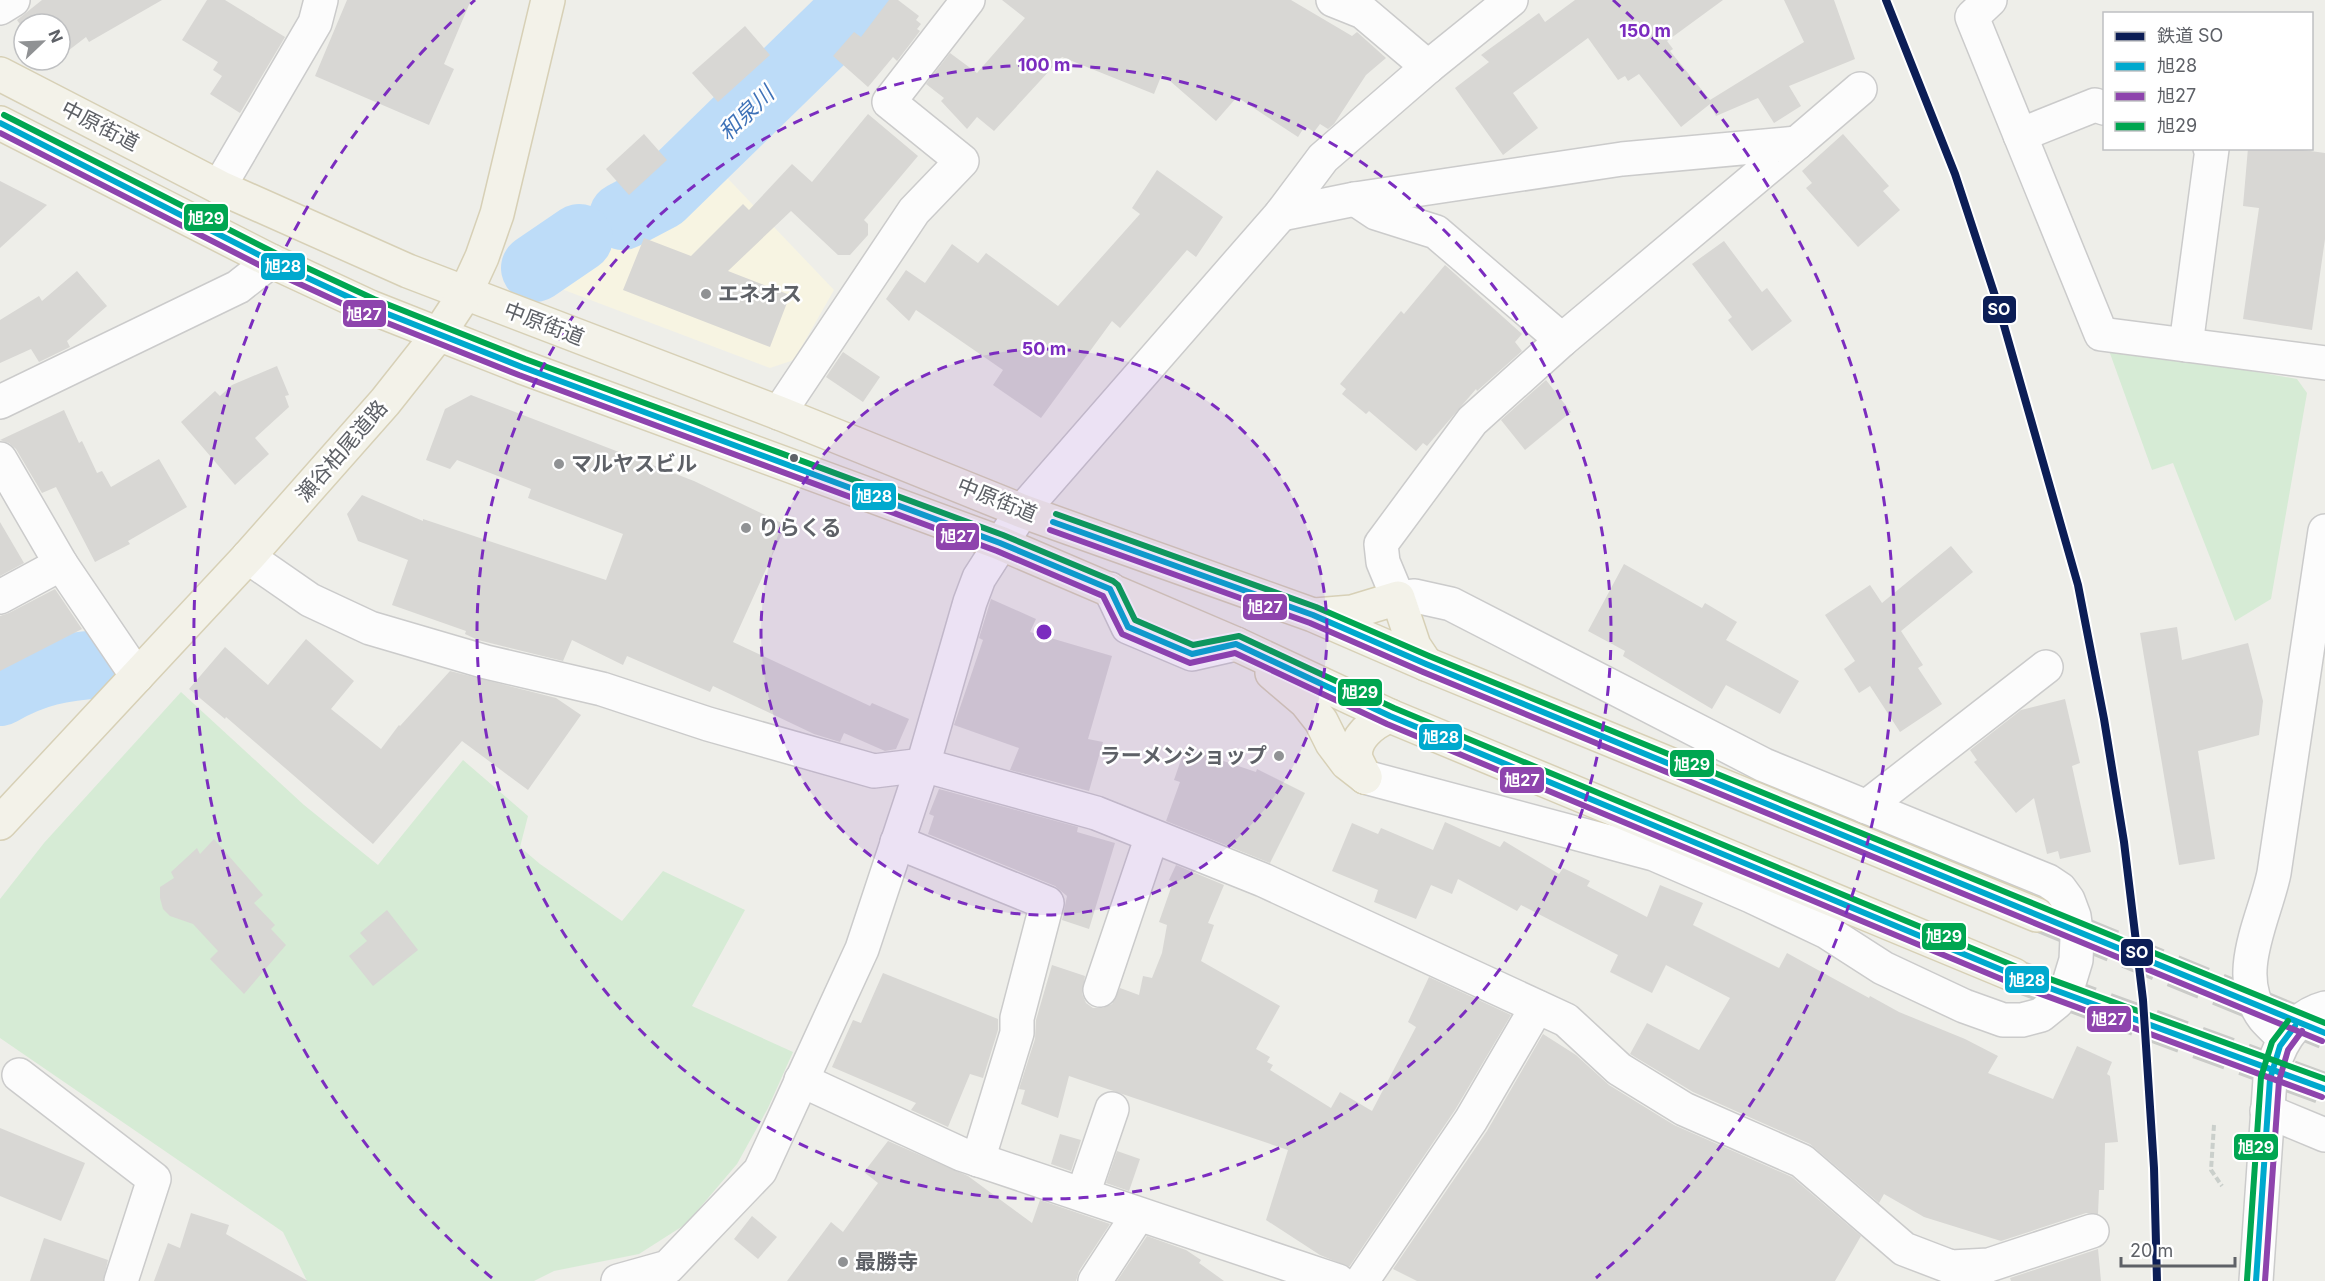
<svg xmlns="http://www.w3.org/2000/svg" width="2325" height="1281" viewBox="0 0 2325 1281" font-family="Inter,'Noto Sans JP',sans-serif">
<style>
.commercial{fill:#f7f4e2}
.green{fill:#d6ebd5}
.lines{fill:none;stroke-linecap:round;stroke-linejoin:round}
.river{stroke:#bddcf8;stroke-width:68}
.building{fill:#d8d7d4}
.major-tunnel{stroke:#cacbc8;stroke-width:33;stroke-dasharray:33 16;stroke-linecap:butt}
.minor-casing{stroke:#cbcbcb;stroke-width:36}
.major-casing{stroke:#d7d0b6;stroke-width:36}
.path{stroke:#cacfcb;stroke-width:4;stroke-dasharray:6 3;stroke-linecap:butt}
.minor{stroke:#fcfcfc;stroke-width:33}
.major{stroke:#f3f2e9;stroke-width:33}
.bus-1-casing{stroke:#fff;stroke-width:10}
.bus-2-casing{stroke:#fff;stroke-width:10}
.bus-3-casing{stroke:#fff;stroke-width:10}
.bus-1{stroke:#00a9ce;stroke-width:6}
.bus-2{stroke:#8e44ad;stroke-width:6}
.bus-3{stroke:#00a651;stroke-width:6}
.rail-1-casing{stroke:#fff;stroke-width:12}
.rail-1{stroke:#0c1e56;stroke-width:8}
.ring{fill:none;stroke:#7b2cbf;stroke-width:3;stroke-dasharray:10 8}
.poi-dot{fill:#909294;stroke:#fff;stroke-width:2}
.bus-dot{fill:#5e6167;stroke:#fff;stroke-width:2}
.labels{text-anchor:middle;stroke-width:5;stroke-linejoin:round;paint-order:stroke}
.street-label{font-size:21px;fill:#5e6167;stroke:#fff}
.poi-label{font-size:21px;font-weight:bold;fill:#5e6167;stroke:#fff;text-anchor:start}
.water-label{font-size:22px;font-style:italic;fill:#3f72b8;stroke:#fff}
.centre{fill:#7b2cbf;stroke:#fff;stroke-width:3}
.ring-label{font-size:18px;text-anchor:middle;font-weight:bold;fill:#7b2cbf;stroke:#fff;stroke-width:5;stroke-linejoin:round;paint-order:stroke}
.line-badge{stroke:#fff;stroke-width:2}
.badge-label{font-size:16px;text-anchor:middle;font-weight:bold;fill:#fff}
</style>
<rect width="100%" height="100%" fill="#eeeee9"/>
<polygon class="commercial" points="714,164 834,290 794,360 770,368 514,271 620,205 627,229 674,201"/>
<g class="green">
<polygon points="2107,345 2297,379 2307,393 2271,599 2235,621 2173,463 2152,470"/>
<polygon points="181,692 304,805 378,865 463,760 528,816 520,847 540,864 622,921 663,871 745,910 692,1006 793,1052 768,1108 737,1164 686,1224 639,1254 554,1271 534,1281 307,1281 283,1232 0,1038 0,899 44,843"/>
</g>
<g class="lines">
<g class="river">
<polyline points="623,216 661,196 862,0"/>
<polyline points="535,268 579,238"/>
<path d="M0,692C34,672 62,667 101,664"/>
</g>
</g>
<g class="building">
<polygon points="42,0 162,0 89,42 86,37 60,57 60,24 24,24 24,30 17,20"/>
<polygon points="207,0 225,0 285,37 240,113 210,94 222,76 213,70 218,62 182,40"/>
<polygon points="347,0 471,0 444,64 454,69 429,125 315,76"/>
<polygon points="889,0 898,0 919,16 916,20 921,24 917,29 920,31 897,61 893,57 868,87 833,56 854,32 861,37"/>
<polygon points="1002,0 1291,0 1352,36 1357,32 1386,58 1366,75 1334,124 1328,129 1320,124 1314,132 1305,126 1298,137 1237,97 1216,121 1162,74 1154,94 1062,57 994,131 977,117 967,129 941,101 944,98 926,84 950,53 977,73 1025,18"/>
<polygon points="1575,0 1723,0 1667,41 1673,49 1670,51 1710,100 1804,42 1784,0 1834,0 1855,59 1789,86 1801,106 1774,123 1758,98 1716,116 1710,104 1681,127 1639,74 1628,81 1625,76 1618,80 1588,38 1513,93 1538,128 1503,155 1455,88 1489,62 1481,55 1539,13 1545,22"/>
<polygon points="745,26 770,55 718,102 692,73"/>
<polygon points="868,114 918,156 864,220 868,224 868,235 850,255 838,255 791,211 728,271 790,295 770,347 623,290 644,238 691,256 743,204 749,210 792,164 812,182"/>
<polygon points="644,134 667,160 629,195 606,169"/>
<polygon points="1843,134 1889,186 1883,191 1900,210 1858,247 1806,188 1812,183 1802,171"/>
<polygon points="2248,148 2288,148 2325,153 2325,239 2312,330 2243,319 2259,208 2243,206"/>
<polygon points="1157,170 1223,217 1196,257 1187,250 1120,328 1112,321 1041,418 993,385 1003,370 916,310 909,321 886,299 906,270 925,283 952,244 978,263 986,253 1058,306 1140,214 1132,208"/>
<polygon points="0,181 47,205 0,248"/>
<polygon points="1724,241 1762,292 1767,288 1792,321 1752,351 1728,320 1732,317 1692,264"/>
<polygon points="1445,265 1522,334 1515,342 1522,351 1477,391 1476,389 1427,446 1423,443 1416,451 1369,411 1366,414 1342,394 1346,389 1340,384 1401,311 1404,314"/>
<polygon points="77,271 107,306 67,341 70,347 39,362 31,349 0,363 0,320 39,296 42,301"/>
<polygon points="843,352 880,377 863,402 826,377"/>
<polygon points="277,366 289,395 285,396 289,407 255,438 269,454 235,485 181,422 215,391 220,396 232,385"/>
<polygon points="1546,380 1571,412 1525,450 1501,420"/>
<polygon points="471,395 694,481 786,525 733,642 870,706 872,703 909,719 896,749 885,751 844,733 840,742 814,734 713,686 710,692 627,656 623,665 572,640 563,661 478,640 465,634 466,631 392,605 408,560 358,541 347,514 362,495 423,521 423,519 606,580 623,534 528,498 531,489 457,460 450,469 426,460 445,409"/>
<polygon points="64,410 79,443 82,441 97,473 102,471 111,487 159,459 187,507 128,541 130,544 95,562 56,487 42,493 16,449 9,443 0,440"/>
<polygon points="0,522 24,563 0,576"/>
<polygon points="1951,546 1973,572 1901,631 1923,665 1918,668 1942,704 1900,732 1870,686 1859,693 1844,669 1855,661 1825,615 1870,585 1882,603"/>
<polygon points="1624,564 1702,608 1705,603 1737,622 1726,640 1799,681 1780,714 1726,685 1712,709 1623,656 1625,651 1588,631"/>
<polygon points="55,589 82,629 0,671 0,616 9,613"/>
<polygon points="991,599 1036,619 1030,632 1112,656 1088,739 1103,742 1089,791 1010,770 1019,748 954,725 983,640 979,638"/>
<polygon points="2177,627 2182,660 2248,643 2263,701 2259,735 2198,751 2215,859 2179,865 2140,633"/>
<polygon points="306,639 354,681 331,709 381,749 399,725 400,726 450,671 556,698 581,715 528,790 462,741 373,844 226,717 225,719 189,689 225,647 268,685"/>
<polygon points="2065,699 2080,763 2072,766 2091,852 2060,859 2058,851 2047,854 2034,798 2016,813 1974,762 1977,760 1970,750 2021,710"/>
<polygon points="1185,748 1256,772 1257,769 1305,793 1270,863 1166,821 1180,782 1174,780"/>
<polygon points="939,789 1078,827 1077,832 1115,843 1089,929 1062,920 1067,896 1055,886 928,834 934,816 929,814"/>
<polygon points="1445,822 1500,847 1504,841 1559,874 1563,868 1590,881 1587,886 1647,917 1660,885 1703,903 1693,925 1779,968 1787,953 1869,998 1870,996 1899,1012 1965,1039 1998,1056 1988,1073 2053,1099 2077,1046 2112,1062 2107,1074 2110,1076 2118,1142 2105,1143 2104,1190 2099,1190 2098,1214 2086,1213 2001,1241 1924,1217 1884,1194 1879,1203 1810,1144 1693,1092 1630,1054 1647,1023 1699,1050 1730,998 1666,965 1652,993 1610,972 1618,955 1521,905 1517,911 1458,879 1452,894 1431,885 1416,919 1374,902 1378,890 1332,871 1352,823 1378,834 1381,828 1433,850"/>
<polygon points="214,839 263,895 254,903 275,925 271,929 286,945 244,994 210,959 218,951 193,924 170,916 163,909 160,898 160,887 174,878 171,872 197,848 200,854"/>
<polygon points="1176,865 1224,885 1208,923 1214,925 1201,961 1280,1006 1256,1049 1270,1057 1267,1062 1273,1065 1270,1070 1331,1108 1340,1092 1372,1111 1416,1027 1408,1022 1429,977 1511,1015 1455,1110 1349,1267 1320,1255 1266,1220 1288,1150 1069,1076 1058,1118 1021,1104 1025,1090 1019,1089 1035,1039 1036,1020 1052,965 1085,976 1082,994 1086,1003 1093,1008 1103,1008 1112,1004 1120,988 1139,995 1143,976 1152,978 1162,953 1167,925 1159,922 1173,882 1169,880"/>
<polygon points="387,910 418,950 373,986 349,956 367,941 360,933"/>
<polygon points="883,973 998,1019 998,1030 983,1078 970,1074 948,1127 911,1110 916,1103 832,1067 853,1020 861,1023"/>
<polygon points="1543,1034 1576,1055 1609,1085 1674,1125 1792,1177 1861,1236 1835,1281 1417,1281 1393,1269 1487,1131"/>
<polygon points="0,1128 85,1163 61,1221 0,1196"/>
<polygon points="1060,1134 1081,1140 1071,1171 1051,1164"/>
<polygon points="888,1141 968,1176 1032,1223 1040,1200 1110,1224 1079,1271 1076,1281 787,1281 831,1222 843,1232 878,1183 864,1172"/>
<polygon points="1117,1151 1140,1159 1129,1191 1106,1183"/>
<polygon points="191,1213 229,1225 226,1234 308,1281 154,1281 168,1243 180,1248"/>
<polygon points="752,1216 777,1237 758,1259 734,1239"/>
<polygon points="1147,1236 1186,1250 1201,1260 1199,1263 1224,1281 1117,1281"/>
<polygon points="44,1238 108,1260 103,1281 30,1281"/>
<polygon points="2098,1249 2101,1281 2011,1281 2010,1278"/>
</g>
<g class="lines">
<g class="major-tunnel">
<polyline points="2037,915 2325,1033"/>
<polyline points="2014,975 2325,1089"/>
</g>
<g class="minor-casing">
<g id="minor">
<polyline points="1333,0 1363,12 1428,67"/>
<polyline points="1990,0 1972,17 2101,334 2325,363"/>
<polyline points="0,8 13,0"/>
<polyline points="2020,135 2095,105 2104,108"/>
<polyline points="1797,143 1860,89"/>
<polyline points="219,187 315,23 321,0"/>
<polyline points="1355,199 1376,213 1436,232 1562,340"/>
<polyline points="1281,214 1355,199 1622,159 1797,143 1562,340 1472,421 1381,544 1383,562 1398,598 1415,596 1451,604 1764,765 2048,881 2060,889 2068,900 2074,916 2077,938 2076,960 2069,983 2057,1002 2041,1015 2022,1020 2003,1020 1964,1006 1883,968 1827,932 1751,896 1654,854 1365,777"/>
<polyline points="2186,345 2212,149 2210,148"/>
<polyline points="0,402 238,287 271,261"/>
<polyline points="779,413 914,211 962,161 889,102 968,0"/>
<polyline points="0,459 61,564"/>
<polyline points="248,557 310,600 370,628 486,662 602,689 708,724 874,771 923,765 1096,813 1263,880 1566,1020 1619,1069 1684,1109 1802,1161 1904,1249 1951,1267 1989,1265 2092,1231"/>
<polyline points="1110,589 1128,627 1192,654 1236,644"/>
<polyline points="0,597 61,564 137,676"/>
<polyline points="1866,807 2046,667"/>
<polyline points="897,842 1047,903 1017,1018 1017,1033 978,1160"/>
<polyline points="1100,990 1152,836"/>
<path d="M2284,1038C2278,1032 2270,1025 2264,1018C2231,975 2265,918 2274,873L2325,531"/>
<polyline points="19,1075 154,1179 121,1281"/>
<polyline points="801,1080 961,1154 1338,1281"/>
<polyline points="2267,1111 2325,1135"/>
<polyline points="1083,1194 1112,1109"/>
<polyline points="618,1281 668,1267 760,1171 862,949 923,765 970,602 979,578 1022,511 1281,214 1323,158 1428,67 1511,0"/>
<polyline points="1095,1281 1138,1215"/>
<polyline points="1362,1281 1471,1120 1537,1007"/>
<path d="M2256,1281L2270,1079C2277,1048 2292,1017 2325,1008"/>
</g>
</g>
<g class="major-casing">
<g id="major">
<polyline points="0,74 219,187 408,271 779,413 1022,511 1313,615 1426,664 2037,915"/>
<polyline points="0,123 271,261 370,307 522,367 1000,543 1236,644 1390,716 2014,975"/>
<polyline points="1315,615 1352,612 1398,598 1414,646 1426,664"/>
<polyline points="1272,673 1306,702 1321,721 1332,743 1347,763 1365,777"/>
<path d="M1365,777C1362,771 1358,764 1356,759C1352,738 1374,722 1390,716"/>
<polyline points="0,823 248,557 385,402 438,335 465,294 482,257 497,214 548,0"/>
</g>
</g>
<polyline class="path" points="2214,1125 2211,1170 2222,1186"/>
<use href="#minor" class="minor"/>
<use href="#major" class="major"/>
<g class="bus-1-casing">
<g id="bus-1">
<polyline points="0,123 271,261 370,307 522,367 1000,543 1110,589 1128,627 1192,654 1236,644 1390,716 2014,975 2325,1089"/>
<polyline points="1053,522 1313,615 1426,664 2325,1033"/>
<polyline points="2256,1281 2270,1079 2280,1046 2295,1026"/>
</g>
</g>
<g class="bus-2-casing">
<g id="bus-2">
<polyline points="0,133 267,269 367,315 519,375 997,551 1103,596 1122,634 1190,663 1235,653 1387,724 2011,983 2322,1097"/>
<polyline points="1050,530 1310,623 1423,672 2322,1041"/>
<polyline points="2265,1281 2279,1081 2288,1050 2302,1031"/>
</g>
</g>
<g class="bus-3-casing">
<g id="bus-3">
<polyline points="4,115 275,253 374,299 525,359 1003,535 1113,581 1118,585 1135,620 1193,645 1239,636 1394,708 2017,967 2325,1079"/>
<polyline points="1056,514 1316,607 1429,656 2325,1023"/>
<polyline points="2247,1280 2261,1077 2272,1042 2288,1021"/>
</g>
</g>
<use href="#bus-1" class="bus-1"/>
<use href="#bus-2" class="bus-2"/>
<use href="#bus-3" class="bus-3"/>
<g class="rail-1-casing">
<polyline id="rail-1" points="1886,0 1955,174 1999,308 2078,585 2104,719 2124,842 2143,1000 2154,1168 2157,1281"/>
</g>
<use href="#rail-1" class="rail-1"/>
</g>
<circle cx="1044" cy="632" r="283" fill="#7b2cbf" fill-opacity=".12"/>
<g class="ring">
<circle cx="1044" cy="632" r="283"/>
<circle cx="1044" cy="632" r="567"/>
<path d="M492 1278A850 850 0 0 1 475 0M1613 0A850 850 0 0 1 1596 1278"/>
</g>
<g class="poi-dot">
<circle cx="706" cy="294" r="6"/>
<circle cx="559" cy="464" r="6"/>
<circle cx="746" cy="528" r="6"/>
<circle cx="1279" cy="756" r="6"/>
<circle cx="843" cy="1262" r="6"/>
</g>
<circle class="bus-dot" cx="794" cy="458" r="5"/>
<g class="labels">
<g class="street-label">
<text transform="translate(100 126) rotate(27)" y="7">中原街道</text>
<text transform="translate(544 324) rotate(21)" y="7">中原街道</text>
<text transform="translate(342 451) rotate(-49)" y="7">瀬谷柏尾道路</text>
<text transform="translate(997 500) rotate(22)" y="7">中原街道</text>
</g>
<g class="poi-label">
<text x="718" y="301">エネオス</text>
<text x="571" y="471">マルヤスビル</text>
<text x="758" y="535">りらくる</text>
<text x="1267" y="763" text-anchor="end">ラーメンショップ</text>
<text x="855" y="1269">最勝寺</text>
</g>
<g class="water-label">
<text transform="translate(746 113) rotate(-44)" y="8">和泉川</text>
</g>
</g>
<circle cx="1044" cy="632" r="9" class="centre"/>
<g class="ring-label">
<text x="1645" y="37">150 m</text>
<text x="1044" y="71">100 m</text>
<text x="1044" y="355">50 m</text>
</g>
<g class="line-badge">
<rect x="183" y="203" width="46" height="29" rx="6" fill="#00a651"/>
<rect x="260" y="252" width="46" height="29" rx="6" fill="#00a9ce"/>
<rect x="1982" y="295" width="35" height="29" rx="6" fill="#0c1e56"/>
<rect x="342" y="299" width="45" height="29" rx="6" fill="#8e44ad"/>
<rect x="851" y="482" width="46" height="29" rx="6" fill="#00a9ce"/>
<rect x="935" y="522" width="45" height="29" rx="6" fill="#8e44ad"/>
<rect x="1242" y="593" width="46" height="28" rx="6" fill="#8e44ad"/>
<rect x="1337" y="678" width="46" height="29" rx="6" fill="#00a651"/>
<rect x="1418" y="723" width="45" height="28" rx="6" fill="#00a9ce"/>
<rect x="1669" y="749" width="46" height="29" rx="6" fill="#00a651"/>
<rect x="1499" y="766" width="46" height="28" rx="6" fill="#8e44ad"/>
<rect x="1921" y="922" width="46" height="29" rx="6" fill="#00a651"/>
<rect x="2120" y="938" width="34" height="29" rx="6" fill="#0c1e56"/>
<rect x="2004" y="965" width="46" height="29" rx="6" fill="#00a9ce"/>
<rect x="2086" y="1005" width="46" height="28" rx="6" fill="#8e44ad"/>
<rect x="2233" y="1133" width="46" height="28" rx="6" fill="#00a651"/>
</g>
<g class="badge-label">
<text x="206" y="224">旭29</text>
<text x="283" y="272">旭28</text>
<text x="1999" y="315">SO</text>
<text x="364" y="320">旭27</text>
<text x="874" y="502">旭28</text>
<text x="958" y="542">旭27</text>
<text x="1265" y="613">旭27</text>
<text x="1360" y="698">旭29</text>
<text x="1441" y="743">旭28</text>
<text x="1692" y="770">旭29</text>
<text x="1522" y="786">旭27</text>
<text x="1944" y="942">旭29</text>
<text x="2137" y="958">SO</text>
<text x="2027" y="986">旭28</text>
<text x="2109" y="1025">旭27</text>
<text x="2256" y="1153">旭29</text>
</g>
<rect x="2103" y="12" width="210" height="138" fill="#ffffff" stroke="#bfc0c2" stroke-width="1.5"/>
<rect x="2115" y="32" width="30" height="9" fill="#0c1e56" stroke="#bfc0c2" stroke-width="1.5"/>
<text x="2157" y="42" font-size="18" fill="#5e6167">鉄道 SO</text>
<rect x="2115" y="62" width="30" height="9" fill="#00a9ce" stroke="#bfc0c2" stroke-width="1.5"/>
<text x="2157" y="72" font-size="18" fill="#5e6167">旭28</text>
<rect x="2115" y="92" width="30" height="9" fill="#8e44ad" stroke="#bfc0c2" stroke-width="1.5"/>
<text x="2157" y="102" font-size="18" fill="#5e6167">旭27</text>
<rect x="2115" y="122" width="30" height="9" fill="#00a651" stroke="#bfc0c2" stroke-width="1.5"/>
<text x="2157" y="132" font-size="18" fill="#5e6167">旭29</text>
<g transform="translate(42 42) rotate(67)"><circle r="28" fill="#ffffff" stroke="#bfc0c2" stroke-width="1.5"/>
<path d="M0-4.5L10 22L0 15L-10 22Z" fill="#909294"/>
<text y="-9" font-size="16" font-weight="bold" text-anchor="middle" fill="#5e6167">N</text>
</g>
<path d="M2121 1257v9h114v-9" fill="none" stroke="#5e6167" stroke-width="3"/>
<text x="2130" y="1257" font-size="18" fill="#5e6167" stroke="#ffffff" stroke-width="4.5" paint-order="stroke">20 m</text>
</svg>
